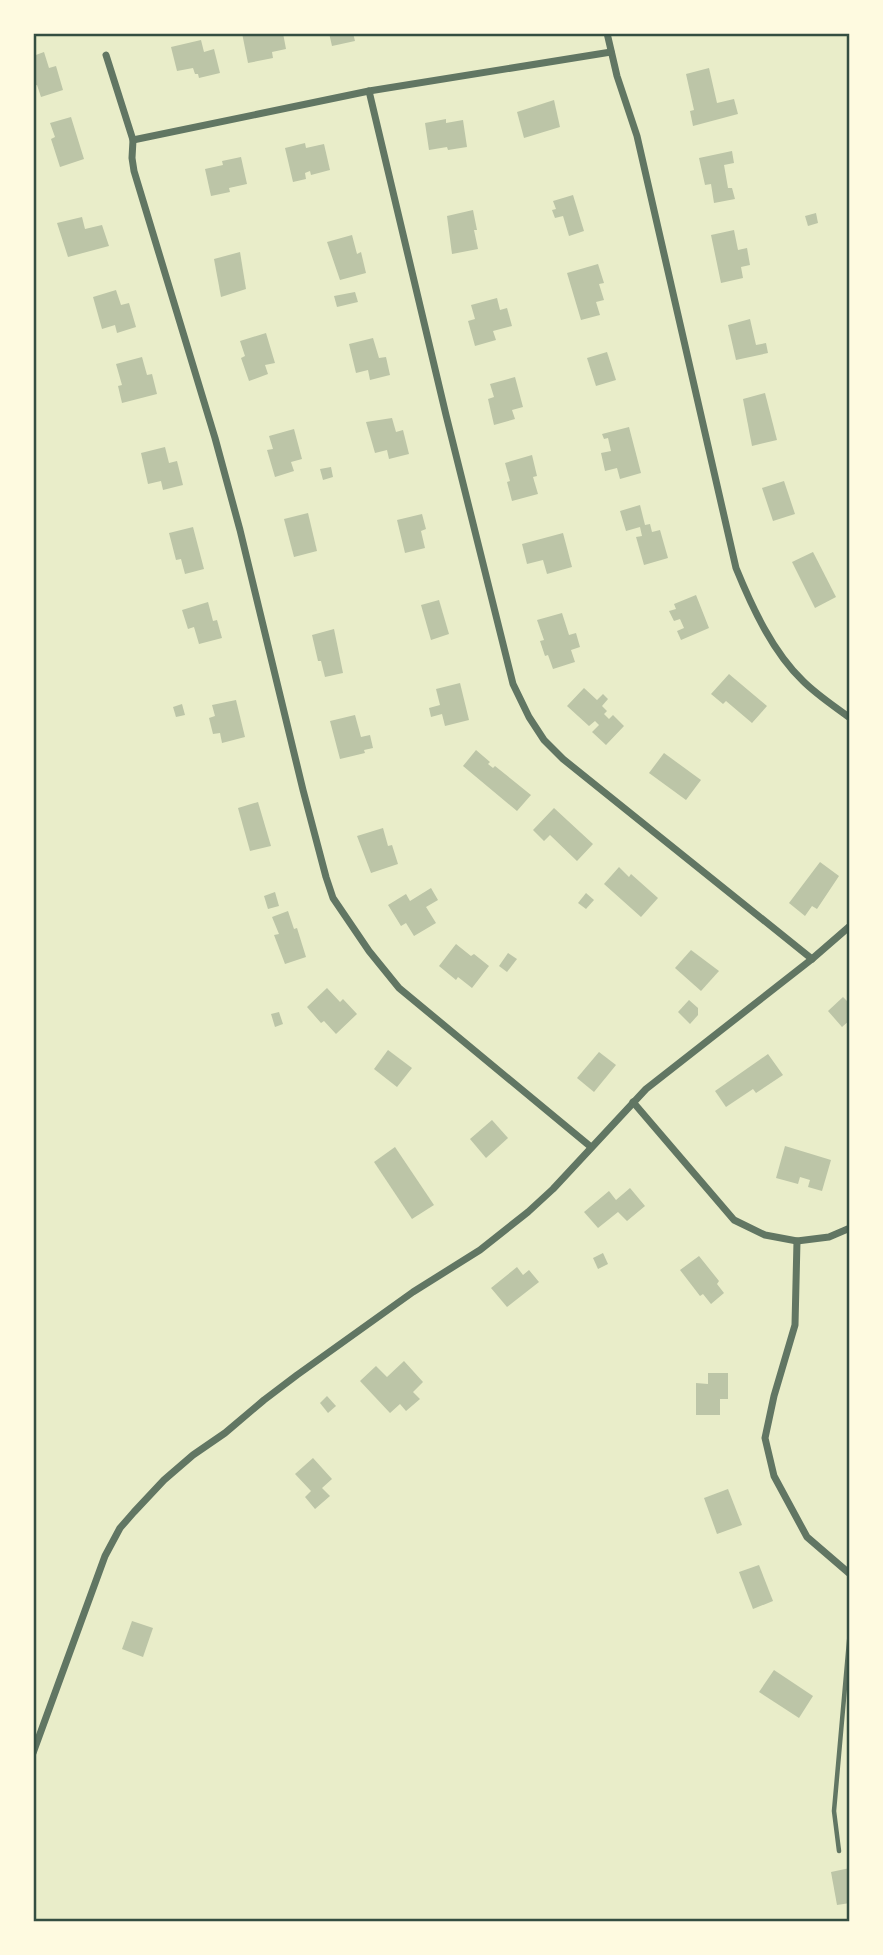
<svg xmlns="http://www.w3.org/2000/svg" width="883" height="1955" viewBox="0 0 883 1955" font-family="'Archivo Narrow',sans-serif">
<style>
.building{fill:#bcc5a7}
.lines{fill:none;stroke-linecap:round;stroke-linejoin:round}
.service{stroke:#617663;stroke-width:4.5}
.minor{stroke:#617663;stroke-width:7}
.neatline{fill:none;stroke:#344e41;stroke-width:2.5}
</style>
<rect width="100%" height="100%" fill="#e9edc9"/>
<g class="building">
<polygon points="242,33 283,33 286,49 272,52 273,58 248,63"/>
<polygon points="329,33 353,33 355,41 332,46"/>
<polygon points="201,40 204,52 214,49 220,73 199,78 198,74 195,74 193,68 177,71 171,47"/>
<polygon points="44,52 49,68 56,66 63,90 41,97 37,85 33,86 33,56"/>
<polygon points="709,68 717,103 734,99 738,114 693,126 690,111 694,110 686,74"/>
<polygon points="554,100 560,127 524,138 517,112"/>
<polygon points="71,117 84,159 60,167 51,139 55,137 50,123"/>
<polygon points="446,119 446,123 463,120 467,147 448,150 447,147 429,150 425,123"/>
<polygon points="305,143 306,148 324,144 330,170 311,175 310,171 305,173 306,179 293,182 285,148"/>
<polygon points="732,151 734,163 724,165 728,188 732,188 735,199 714,203 711,184 705,185 699,158"/>
<polygon points="241,157 247,184 229,188 230,192 211,196 205,169 223,165 222,161"/>
<polygon points="573,195 584,231 569,236 563,216 555,218 552,210 556,209 553,201"/>
<polygon points="473,210 477,230 474,230 478,249 452,254 447,216"/>
<polygon points="816,213 818,223 808,226 805,216"/>
<polygon points="82,217 85,229 102,225 109,246 68,257 57,223"/>
<polygon points="734,230 738,250 747,248 750,265 741,267 743,278 721,283 711,235"/>
<polygon points="352,235 357,254 361,252 366,273 340,280 327,242"/>
<polygon points="240,252 246,289 221,297 214,259"/>
<polygon points="598,264 604,283 599,284 604,300 596,302 600,315 581,320 567,273"/>
<polygon points="116,290 121,305 129,303 136,327 117,333 115,325 102,329 93,297"/>
<polygon points="355,292 358,302 337,307 334,296"/>
<polygon points="497,298 500,310 507,308 512,326 493,331 496,340 475,346 468,321 475,319 471,305"/>
<polygon points="750,319 756,345 766,343 768,353 736,360 728,325"/>
<polygon points="266,333 275,363 265,365 268,374 249,381 241,358 245,356 240,341"/>
<polygon points="373,338 379,358 386,357 390,375 370,380 368,370 356,373 349,344"/>
<polygon points="607,352 616,380 596,386 587,358"/>
<polygon points="142,357 147,375 152,374 157,394 122,403 118,386 122,385 116,364"/>
<polygon points="515,377 523,407 512,410 515,419 494,425 488,399 494,397 490,384"/>
<polygon points="765,393 777,440 752,446 743,399"/>
<polygon points="392,418 396,432 403,430 409,454 389,459 387,450 375,453 366,422"/>
<polygon points="629,427 641,473 620,479 617,468 605,471 601,453 611,451 608,438 604,439 602,434"/>
<polygon points="294,429 302,459 291,462 294,471 275,477 267,450 273,449 269,436"/>
<polygon points="165,447 169,463 177,461 183,485 163,490 161,481 148,484 141,453"/>
<polygon points="532,455 537,476 533,477 538,494 512,501 507,482 510,481 505,463"/>
<polygon points="331,467 333,477 323,480 320,469"/>
<polygon points="784,481 795,514 773,521 762,488"/>
<polygon points="640,505 645,525 650,524 652,532 660,530 668,558 644,565 636,537 642,536 640,527 626,531 620,511"/>
<polygon points="308,513 317,551 294,557 284,519"/>
<polygon points="422,514 426,529 421,531 425,548 405,553 397,520"/>
<polygon points="193,527 204,569 185,574 181,559 176,560 169,533"/>
<polygon points="563,533 572,567 547,574 543,560 527,564 522,544"/>
<polygon points="813,552 836,597 815,608 792,562"/>
<polygon points="696,595 709,628 681,640 677,631 684,628 680,619 674,621 669,611 676,609 674,604"/>
<polygon points="439,600 449,634 431,640 421,605"/>
<polygon points="208,602 213,621 217,620 222,638 199,644 194,627 188,629 182,610"/>
<polygon points="562,613 569,635 576,633 580,647 571,650 575,662 553,669 548,655 545,656 540,641 544,640 537,620"/>
<polygon points="334,629 343,673 325,677 321,661 318,661 312,635"/>
<polygon points="729,674 767,706 752,723 726,701 723,704 711,694"/>
<polygon points="460,683 469,720 445,726 442,714 431,717 429,708 440,705 436,689"/>
<polygon points="584,688 597,700 603,694 608,699 602,706 607,711 604,714 609,719 613,715 624,726 606,745 592,732 599,725 595,721 589,726 567,706"/>
<polygon points="236,700 245,737 222,743 220,733 213,734 209,718 215,716 212,705"/>
<polygon points="182,704 185,715 176,717 173,707"/>
<polygon points="355,715 361,737 370,735 373,748 364,750 365,753 340,759 330,721"/>
<polygon points="476,750 490,762 488,764 493,768 495,766 531,795 517,811 463,766"/>
<polygon points="664,753 701,780 686,800 649,773"/>
<polygon points="258,802 271,846 250,851 238,808"/>
<polygon points="554,808 593,844 577,861 550,835 544,841 533,830"/>
<polygon points="383,828 388,846 392,845 398,864 371,873 357,836"/>
<polygon points="820,862 839,876 817,909 812,906 805,916 789,903"/>
<polygon points="619,867 629,877 631,874 658,898 641,917 604,884"/>
<polygon points="431,888 438,900 426,907 436,923 414,936 406,923 401,926 388,905 406,894 410,901"/>
<polygon points="275,892 279,906 268,909 264,896"/>
<polygon points="586,893 594,900 586,909 578,903"/>
<polygon points="288,911 294,929 297,928 306,957 285,964 274,935 279,934 272,917"/>
<polygon points="456,944 471,956 474,954 489,966 472,988 458,977 456,980 439,966"/>
<polygon points="691,950 719,971 701,991 675,968"/>
<polygon points="508,953 517,959 507,972 499,966"/>
<polygon points="327,988 340,1002 343,999 357,1014 336,1034 324,1021 321,1023 307,1007"/>
<polygon points="843,997 850,1004 850,1020 842,1027 828,1011"/>
<polygon points="689,1000 698,1008 698,1015 690,1024 678,1012"/>
<polygon points="279,1012 283,1024 275,1027 271,1014"/>
<polygon points="388,1050 412,1068 397,1087 374,1069"/>
<polygon points="599,1052 616,1065 594,1092 577,1078"/>
<polygon points="768,1054 783,1075 756,1093 753,1089 726,1107 715,1091"/>
<polygon points="492,1120 508,1138 486,1158 470,1139"/>
<polygon points="785,1146 831,1160 822,1191 808,1187 810,1180 800,1177 798,1184 776,1178"/>
<polygon points="395,1147 434,1205 412,1219 374,1162"/>
<polygon points="630,1188 645,1206 627,1221 618,1212 598,1228 584,1212 609,1191 616,1200"/>
<polygon points="603,1253 608,1264 598,1269 593,1258"/>
<polygon points="699,1256 719,1281 717,1284 724,1293 711,1304 703,1294 700,1296 680,1270"/>
<polygon points="517,1267 523,1275 529,1270 539,1282 507,1307 491,1288"/>
<polygon points="404,1361 423,1382 413,1392 420,1399 406,1411 400,1404 390,1413 360,1381 376,1366 387,1377"/>
<polygon points="708,1373 728,1373 728,1399 720,1399 720,1415 696,1415 696,1383 708,1384"/>
<polygon points="327,1396 336,1406 328,1413 320,1403"/>
<polygon points="313,1458 332,1479 322,1488 330,1496 315,1509 305,1497 311,1491 295,1474"/>
<polygon points="728,1489 742,1525 717,1534 704,1498"/>
<polygon points="759,1565 773,1601 753,1609 739,1572"/>
<polygon points="132,1621 153,1628 143,1657 122,1649"/>
<polygon points="774,1670 813,1696 799,1718 759,1692"/>
<polygon points="850,1868 850,1903 837,1905 831,1872"/>
</g>
<g class="lines">
<polyline class="service" points="839,1851 834,1811 850,1630"/>
<g class="minor">
<path d="M607,33L617,76L637,136L736,568C752,607 772,651 803,681C817,695 834,706 850,718"/>
<polyline points="106,55 133,140 132,158 134,171 215,438 240,530 303,790 326,877 333,898 369,951 399,988 591,1147"/>
<polyline points="369,91 446,415 513,684 529,717 544,740 563,759 812,959"/>
<polyline points="133,140 369,91 611,52"/>
<polyline points="633,1102 734,1220 765,1235 797,1241 829,1237 850,1228"/>
<polyline points="797,1241 795,1325 774,1396 765,1438 774,1476 807,1537 850,1574"/>
<polyline points="33,1753 105,1556 120,1528 134,1512 164,1480 193,1455 225,1433 264,1400 297,1375 413,1292 480,1250 528,1212 553,1189 646,1089 812,959 850,926"/>
</g>
</g>
<rect width="883" height="1955" fill="none" stroke="#fefae0" stroke-width="70"/>
<rect x="35" y="35" width="813" height="1885" class="neatline"/>
</svg>
